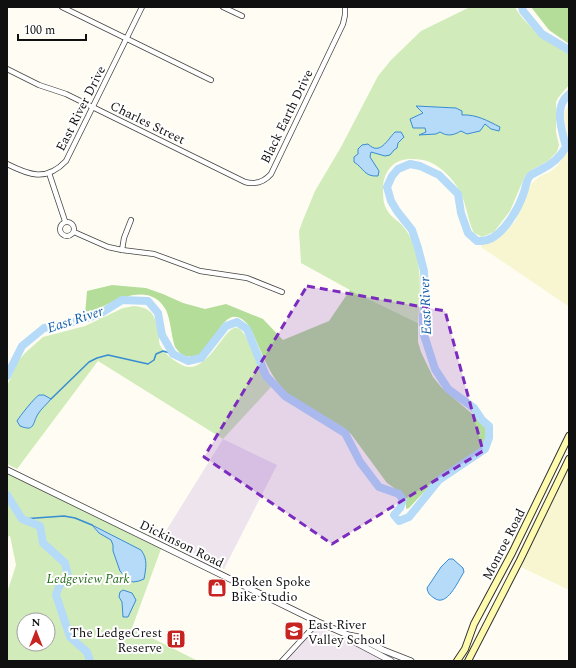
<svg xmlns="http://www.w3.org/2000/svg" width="576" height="668" viewBox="0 0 576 668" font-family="Spectral,serif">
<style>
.industrial{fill:#eee4ee}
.farmland{fill:#f7f6d1}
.green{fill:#d1ecba;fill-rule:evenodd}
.forest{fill:#b3dd98}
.water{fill:#b5dbf9;stroke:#388cd3}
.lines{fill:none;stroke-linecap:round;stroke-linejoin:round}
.stream{stroke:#388cd3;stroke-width:1.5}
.river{stroke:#b5dbf9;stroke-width:8}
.minor-casing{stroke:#434343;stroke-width:6}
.tertiary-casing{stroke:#434343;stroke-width:7}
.secondary-casing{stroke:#323232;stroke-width:8}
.minor{stroke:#fff;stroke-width:4.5}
.tertiary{stroke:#fff;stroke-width:5.5}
.secondary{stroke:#fffbae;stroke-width:6}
.marked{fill:#7b2cbf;fill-opacity:0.2;stroke:#7b2cbf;stroke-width:3;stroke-dasharray:8 5;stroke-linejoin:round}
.labels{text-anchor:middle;stroke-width:4;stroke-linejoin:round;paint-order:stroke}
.street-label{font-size:13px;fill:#101010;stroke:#fff}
.park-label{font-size:13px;font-style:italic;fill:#286c1c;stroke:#fff}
.poi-label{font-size:13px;fill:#101010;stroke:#fff;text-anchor:start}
.water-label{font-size:14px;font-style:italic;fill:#125ea8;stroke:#fff}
</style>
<rect width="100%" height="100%" fill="#fffdf3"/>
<g class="industrial">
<polygon points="223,439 277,465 224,569 161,539"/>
<polygon points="319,628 362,648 385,661 285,661 311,633 316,629"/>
</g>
<g class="farmland">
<polygon points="569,106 569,304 568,306 481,247 481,244 490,243 496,240 515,222 530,185 540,176 550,172 558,165 564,156 569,143 564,116 565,111"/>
<polygon points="569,467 569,590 521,567"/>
</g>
<g class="green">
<path d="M470,7H515C523,24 552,45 569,53V85L558,98L556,102V132L559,145L557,152L548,161L530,171L525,176L510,211L494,232L482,237L474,233C468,221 467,208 462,196C456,181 439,163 423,160C410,158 398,158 390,168C385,174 383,181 383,188C383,194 383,201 385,206C388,214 395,219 401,224C407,230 412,240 415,248C422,274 420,296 418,323L350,290L301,263L299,231L303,220L315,191L341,147L378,76L391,60L421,31Z"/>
<path d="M134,306C156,308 155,319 159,338C159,341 159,344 161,347C165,354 174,361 182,365C208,378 225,322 238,328C247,332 254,357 259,366C262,373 267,380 271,387L223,439L98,361L17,469L7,464V386L18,361L25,353L43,337L85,326L123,308Z"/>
<path d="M7,473L161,549L132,628L198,661H7V593L16,565L10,536L7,537ZM24,620H48V644H24Z"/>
</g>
<g class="forest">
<polygon points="531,7 569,7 569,44 549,30"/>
<path d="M112,285L146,288L163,294L183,303L205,309L226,304L263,319L283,340L329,321L350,290L418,323V342L421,352L433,377L442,388L484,424C489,434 486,442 479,449L437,478L409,508L406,509V500L404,495L387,483L351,434C333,417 306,411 288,394C269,377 261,350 250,327C226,297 217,341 202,353C199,355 196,356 193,356C185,358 179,353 175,347C171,335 171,321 166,310C148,277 108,305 85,315L87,291Z"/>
</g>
<g class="water">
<path d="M416,106L456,108L462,111V115C476,114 488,121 500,127L499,131L491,129L485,124L480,131L467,134L461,131C454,135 448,137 440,132L436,134L419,135L426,132L425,128H413L410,119L423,113Z"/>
<path d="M395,132H401L404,137L398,143L397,148L394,150L390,155L385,156L371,152L370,157L379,171L378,176C364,177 364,168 354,162V157L358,154V149L362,145L368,144C380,156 387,140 395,132Z"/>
<path d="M39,395H44L51,399C47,404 41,409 38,414C32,424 35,432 20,426L17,421C19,417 36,396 39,395Z"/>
<path d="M92,525L141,550C148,559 146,568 144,579L139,581L133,582L127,579L120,571L113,551V545L111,540L99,533Z"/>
<path d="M449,559H453L463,568L464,572C458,581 447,608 434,598C430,595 428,594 427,588L441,567Z"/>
<polygon points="123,590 132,593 136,600 128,617 123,617 122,602 119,597 120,592"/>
</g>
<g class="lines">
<g class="stream">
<polyline points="51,399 89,362 97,358 108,355 148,364 154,360 156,354 163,351 173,354"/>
<polyline points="22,519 64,516 75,518 92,525"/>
</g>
<g class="river">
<polyline points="522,7 523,11 542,34 569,50"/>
<path d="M7,376L22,346L44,328L66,324L98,315L122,300L148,301L158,313L162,335L173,354L188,361L201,358L226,326L237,322L247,329L266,376L285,396L345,433L360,462L379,487L399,494L403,500L400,508L394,515L399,521L409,517L439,480L485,449L489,438V426L482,420L474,408L448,389L435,369L423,332V316L425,299L424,271L418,248L412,230L397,211L391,201L387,187L392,176L398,169L410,164L420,166L439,175L458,194L461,213L468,233L477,241C480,241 484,241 487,240C503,236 519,208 524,192C526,187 526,179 531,175C534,173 539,171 542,169C553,164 560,157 566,147C562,130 553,107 569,94"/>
<polyline points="7,495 22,519 40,526 43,543 65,563 68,576 59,586 56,595 70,637 87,652 90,661"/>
</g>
<g class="minor-casing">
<g id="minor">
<polyline points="62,7 211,80"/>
<polyline points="223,7 242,16"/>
<path d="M7,69L39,85L66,94L245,182C256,185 264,182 271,174L343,24L345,15V7"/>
<path d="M7,164C29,175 46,182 66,161L142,7"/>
<polyline points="49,173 65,221"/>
<circle cx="67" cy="229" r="7"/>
<polyline points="74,232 108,247 122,250 154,254 200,271 247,278 282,292"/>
<polyline points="122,250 124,238 131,220"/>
<polyline points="282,661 318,622"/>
</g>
</g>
<g class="tertiary-casing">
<g id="tertiary">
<polyline points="7,470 318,622 348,635 358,637 383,650 411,661"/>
<polyline points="348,636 355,642 391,661"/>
</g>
</g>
<g class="secondary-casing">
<g id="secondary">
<polyline points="457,661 465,649 474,624 512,553 569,436"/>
<polyline points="468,661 520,560 569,459"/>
</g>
</g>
<use href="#minor" class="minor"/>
<use href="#tertiary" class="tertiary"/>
<use href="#secondary" class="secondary"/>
</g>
<path class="marked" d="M307,286L445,311L483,451L332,544L204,457Z"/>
<defs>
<g id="shop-square" transform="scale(1)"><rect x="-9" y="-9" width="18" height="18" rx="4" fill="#c72321" stroke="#fff"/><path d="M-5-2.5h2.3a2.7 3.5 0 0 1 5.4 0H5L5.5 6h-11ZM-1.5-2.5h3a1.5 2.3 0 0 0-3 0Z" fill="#fff"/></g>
<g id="school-square" transform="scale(1)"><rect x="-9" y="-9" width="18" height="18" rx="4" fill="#c72321" stroke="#fff"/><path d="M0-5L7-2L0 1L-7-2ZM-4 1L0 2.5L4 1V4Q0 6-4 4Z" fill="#fff"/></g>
<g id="building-square" transform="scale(1)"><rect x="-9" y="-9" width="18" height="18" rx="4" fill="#c72321" stroke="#fff"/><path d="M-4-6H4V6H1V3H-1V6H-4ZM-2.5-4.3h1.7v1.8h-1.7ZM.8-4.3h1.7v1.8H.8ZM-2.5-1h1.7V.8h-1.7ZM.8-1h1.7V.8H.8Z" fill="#fff"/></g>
</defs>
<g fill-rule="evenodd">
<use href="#shop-square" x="217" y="588"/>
<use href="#school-square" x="294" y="631"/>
<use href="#building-square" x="176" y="639"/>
</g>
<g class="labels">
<g class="street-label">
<text transform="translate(80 108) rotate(-63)" y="5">East River Drive</text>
<text transform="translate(286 116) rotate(-64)" y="5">Black Earth Drive</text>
<text transform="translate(148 122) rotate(26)" y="5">Charles Street</text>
<text transform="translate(182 543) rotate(26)" y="5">Dickinson Road</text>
<text transform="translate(503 544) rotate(-63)" y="5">Monroe Road</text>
</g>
<g class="park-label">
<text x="88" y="583">Ledgeview Park</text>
</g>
<g class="poi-label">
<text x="231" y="586">Broken Spoke<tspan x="231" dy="15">Bike Studio</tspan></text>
<text x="308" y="629">East River<tspan x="308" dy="15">Valley School</tspan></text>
<text x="162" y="637" text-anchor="end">The LedgeCrest<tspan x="162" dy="15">Reserve</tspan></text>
</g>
<g class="water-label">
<text transform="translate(425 306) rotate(-92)" y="5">East River</text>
<text transform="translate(75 319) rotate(-18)" y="5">East River</text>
</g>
</g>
<rect width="576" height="668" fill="none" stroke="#101010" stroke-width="16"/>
<g transform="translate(36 632)"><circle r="19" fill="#ffffff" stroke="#9f9f9f"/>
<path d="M0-3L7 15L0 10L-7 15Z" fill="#c72321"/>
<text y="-6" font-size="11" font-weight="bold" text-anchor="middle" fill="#101010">N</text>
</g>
<path d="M18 34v6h68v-6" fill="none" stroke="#101010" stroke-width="2"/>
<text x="24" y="34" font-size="12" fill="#101010" stroke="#ffffff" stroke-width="3" paint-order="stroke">100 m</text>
</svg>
